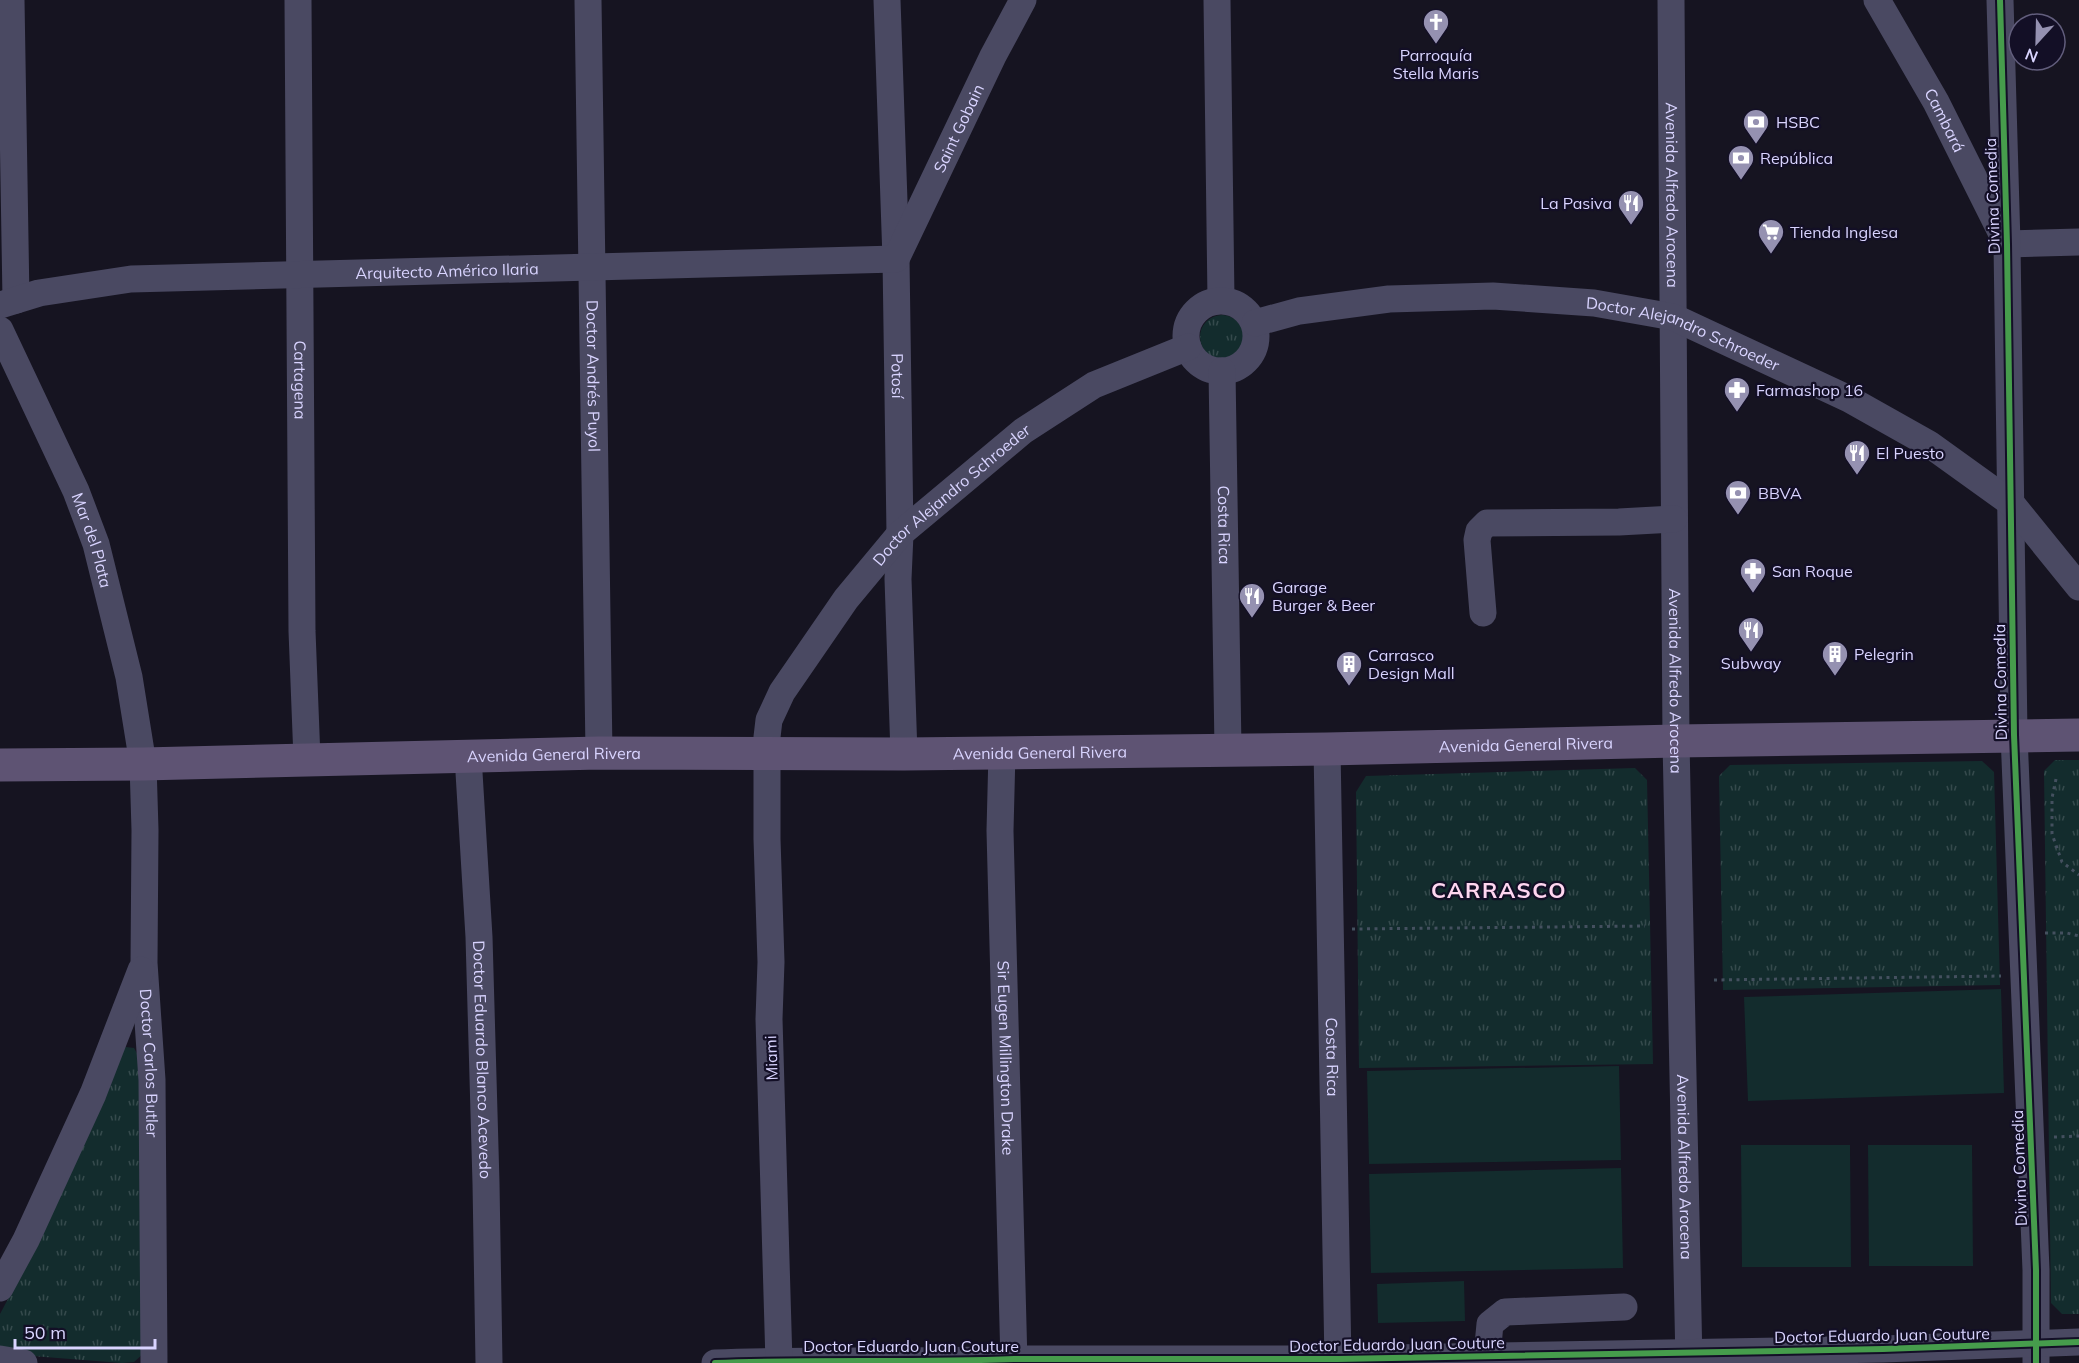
<svg xmlns="http://www.w3.org/2000/svg" width="2079" height="1363" viewBox="0 0 2079 1363" font-family="Mulish,sans-serif">
<style>
.grass{fill:#132c2d}
.park{fill:url(#park-tufts)}
.lines{fill:none;stroke-linecap:round;stroke-linejoin:round}
.path{stroke:#44505f;stroke-width:3;stroke-dasharray:3 4.5;stroke-linecap:butt}
.minor{stroke:#4a4962;stroke-width:27}
.major{stroke:#5e5373;stroke-width:33}
.cycleway-casing{stroke:#130f26;stroke-width:10}
.cycleway{stroke:#469c4c;stroke-width:6}
.labels{text-anchor:middle;stroke-width:4.5;stroke-linejoin:round;paint-order:stroke}
.poi-label{font-size:16px;fill:#d9d4ff;stroke:#130f26;text-anchor:start}
.street-label{font-size:16px;fill:#d9d4ff;stroke:#130f26}
.district-label{font-size:22px;font-weight:bold;letter-spacing:1.5px;fill:#ffd6f0;stroke:#130f26}
</style>
<defs>
<pattern id="park-tufts" width="24" height="20" patternUnits="userSpaceOnUse" patternTransform="scale(1.5)"><rect width="24" height="20" fill="#132c2d"/><path d="M3 7l-1-3M5 7V3M7 7l1-3M15 17l-1-3M17 17v-4M19 17l1-3" fill="none" stroke="#354a4c"/></pattern>
</defs>
<rect width="100%" height="100%" fill="#161421"/>
<g class="grass">
<polygon points="2001,989 2004,1093 1748,1101 1744,997"/>
<polygon points="1619,1066 1621,1160 1369,1164 1367,1071"/>
<polygon points="1741,1145 1850,1145 1851,1267 1742,1267"/>
<polygon points="1868,1145 1972,1145 1973,1266 1869,1266"/>
<polygon points="1621,1168 1623,1268 1371,1273 1369,1174"/>
<polygon points="1464,1281 1465,1321 1378,1323 1377,1284"/>
</g>
<g class="park">
<circle cx="1222" cy="337" r="22"/>
<polygon points="2055,760 2079,760 2079,1314 2062,1314 2051,1303 2044,771"/>
<polygon points="1982,761 1994,772 2000,985 1723,990 1719,776 1730,765"/>
<polygon points="1635,768 1647,780 1653,1064 1359,1068 1356,792 1366,776"/>
<polygon points="126,1047 134,1048 139,1057 145,1352 134,1362 122,1363 32,1356 0,1350 0,1314 16,1284 122,1050"/>
</g>
<g class="lines">
<g class="path">
<polyline points="2056,779 2052,798 2052,834 2062,862 2079,875"/>
<polyline points="1352,929 1645,926"/>
<polyline points="2045,933 2067,933 2079,936"/>
<polyline points="1714,980 2001,976"/>
<polyline points="2054,1137 2079,1136"/>
</g>
<g class="minor">
<polyline points="11,0 16,300"/>
<path id="s1" d="M298,0L302,631L307,759"/>
<path id="s2" d="M588,0L599,753"/>
<path id="s3" d="M887,0L896,259L900,534L898,579L904,754"/>
<polyline points="1217,0 1221,300"/>
<path id="s4" d="M1671,0L1676,741L1689,1363"/>
<path id="s5" d="M1877,0L1936,102L2007,244L2079,242"/>
<polyline points="2000,0 2007,244 2014,735 2036,1270 2036,1362"/>
<circle cx="1221" cy="336" r="35"/>
<path id="s6" d="M0,305L39,293L131,279L896,259L993,56L1023,0"/>
<path id="s7" d="M1255,323L1299,311L1389,299L1493,296L1594,303L1673,317L1849,399L1929,444L2011,503L2079,587"/>
<path id="s8" d="M0,330L76,491L96,544L129,677L143,764L145,830L144,963L152,1080L154,1363"/>
<path id="s9" d="M1222,371L1228,749"/>
<polyline points="1483,613 1477,540 1479,531 1487,523 1619,522 1674,519"/>
<path id="s10" d="M1327,749L1338,1363"/>
<path id="s11" d="M1002,752L1000,831L1014,1363"/>
<path id="s12" d="M468,756L479,937L486,1183L489,1363"/>
<polyline points="0,1288 26,1240 93,1094 141,970"/>
<polyline points="1487,1356 1490,1324 1505,1312 1624,1307"/>
<polyline points="0,1359 24,1363"/>
<path d="M715,1363C814,1359 914,1363 1014,1359H1338L1883,1349L2079,1342"/>
<path id="s13" d="M779,1363L769,1019L771,962L767,839V737L769,720L782,692L846,599L900,534L1023,431L1094,385L1188,347"/>
</g>
<path class="major" id="s14" d="M0,765L143,764L599,753L904,754L1327,749L1676,741L2079,735"/>
<g class="cycleway-casing">
<g id="cycleway">
<polyline points="2000,0 2007,244 2014,735 2036,1270 2036,1363"/>
<path d="M715,1363C814,1359 914,1363 1014,1359H1338L1883,1349L2079,1342"/>
</g>
</g>
<use href="#cycleway" class="cycleway"/>
</g>
<defs>
<g id="church-pin" transform="scale(1.35)"><path d="M0 17L-7.5 6A9.5 9.5 0 1 1 7.5 6Z" fill="#9591b1" stroke="#130f26"/><path d="M-1.2-6h2.4v3.5h3.3v2.4h-3.3V6h-2.4V-.1h-3.3v-2.4h3.3Z" fill="#fff"/></g>
<g id="bank-pin" transform="scale(1.35)"><path d="M0 17L-7.5 6A9.5 9.5 0 1 1 7.5 6Z" fill="#9591b1" stroke="#130f26"/><path d="M-6-4H6V4H-6ZM0-2.3a2.3 2.3 0 1 0 0 4.6a2.3 2.3 0 1 0 0-4.6Z" fill="#fff"/></g>
<g id="restaurant-pin" transform="scale(1.35)"><path d="M0 17L-7.5 6A9.5 9.5 0 1 1 7.5 6Z" fill="#9591b1" stroke="#130f26"/><path d="M-5-6h1v4h1v-4h1v4h1v-4h1v5L-1.5 .5V6h-2V.5L-5-1ZM5-6V6H3V1.5H1.5Q1.5-4 5-6Z" fill="#fff"/></g>
<g id="supermarket-pin" transform="scale(1.35)"><path d="M0 17L-7.5 6A9.5 9.5 0 1 1 7.5 6Z" fill="#9591b1" stroke="#130f26"/><path d="M-6-5.5h2.5l.6 2H6L4.5 2H-2.5L-4.4-4H-6ZM-1.5 3.2a1.3 1.3 0 1 0 .1 0ZM3 3.2a1.3 1.3 0 1 0 .1 0Z" fill="#fff"/></g>
<g id="pharmacy-pin" transform="scale(1.35)"><path d="M0 17L-7.5 6A9.5 9.5 0 1 1 7.5 6Z" fill="#9591b1" stroke="#130f26"/><path d="M-2-6h4v4h4v4h-4v4h-4v-4h-4v-4h4Z" fill="#fff"/></g>
<g id="building-pin" transform="scale(1.35)"><path d="M0 17L-7.5 6A9.5 9.5 0 1 1 7.5 6Z" fill="#9591b1" stroke="#130f26"/><path d="M-4-6H4V6H1V3H-1V6H-4ZM-2.5-4.3h1.7v1.8h-1.7ZM.8-4.3h1.7v1.8H.8ZM-2.5-1h1.7V.8h-1.7ZM.8-1h1.7V.8H.8Z" fill="#fff"/></g>
</defs>
<g fill-rule="evenodd">
<use href="#church-pin" x="1436" y="22"/>
<use href="#bank-pin" x="1756" y="122"/>
<use href="#bank-pin" x="1741" y="158"/>
<use href="#restaurant-pin" x="1631" y="203"/>
<use href="#supermarket-pin" x="1771" y="232"/>
<use href="#pharmacy-pin" x="1737" y="390"/>
<use href="#restaurant-pin" x="1857" y="453"/>
<use href="#bank-pin" x="1738" y="493"/>
<use href="#pharmacy-pin" x="1753" y="571"/>
<use href="#restaurant-pin" x="1252" y="596"/>
<use href="#restaurant-pin" x="1751" y="630"/>
<use href="#building-pin" x="1835" y="654"/>
<use href="#building-pin" x="1349" y="664"/>
</g>
<g class="labels">
<g class="poi-label">
<text x="1436" y="61" text-anchor="middle">Parroquía<tspan x="1436" dy="18">Stella Maris</tspan></text>
<text x="1776" y="128">HSBC</text>
<text x="1760" y="164">República</text>
<text x="1612" y="209" text-anchor="end">La Pasiva</text>
<text x="1790" y="238">Tienda Inglesa</text>
<text x="1756" y="396">Farmashop 16</text>
<text x="1876" y="459">El Puesto</text>
<text x="1758" y="499">BBVA</text>
<text x="1772" y="577">San Roque</text>
<text x="1272" y="593">Garage<tspan x="1272" dy="18">Burger &amp; Beer</tspan></text>
<text x="1854" y="660">Pelegrin</text>
<text x="1368" y="661">Carrasco<tspan x="1368" dy="18">Design Mall</tspan></text>
<text x="1751" y="669" text-anchor="middle">Subway</text>
</g>
<g class="street-label">
<text dy="6" stroke="none"><textPath href="#s5" startOffset="138">Cambará</textPath></text>
<text dy="6" stroke="none"><textPath href="#s6" startOffset="1044">Saint Gobain</textPath></text>
<text dy="6" stroke="none"><textPath href="#s4" startOffset="195">Avenida Alfredo Arocena</textPath></text>
<text transform="translate(1992 196) rotate(-92)" y="6">Divina Comedia</text>
<text dy="6" stroke="none"><textPath href="#s6" startOffset="450">Arquitecto Américo Ilaria</textPath></text>
<text dy="6" stroke="none"><textPath href="#s7" startOffset="436">Doctor Alejandro Schroeder</textPath></text>
<text dy="6" stroke="none"><textPath href="#s2" startOffset="376">Doctor Andrés Puyol</textPath></text>
<text dy="6" stroke="none"><textPath href="#s3" startOffset="376">Potosí</textPath></text>
<text dy="6" stroke="none"><textPath href="#s1" startOffset="380">Cartagena</textPath></text>
<text dy="6" stroke="none"><textPath href="#s13" startOffset="936">Doctor Alejandro Schroeder</textPath></text>
<text dy="6" stroke="none"><textPath href="#s9" startOffset="154">Costa Rica</textPath></text>
<text dy="6" stroke="none"><textPath href="#s8" startOffset="230">Mar del Plata</textPath></text>
<text dy="6" stroke="none"><textPath href="#s4" startOffset="681">Avenida Alfredo Arocena</textPath></text>
<text transform="translate(2000 682) rotate(-91)" y="6">Divina Comedia</text>
<text dy="6" stroke="none"><textPath href="#s14" startOffset="1526">Avenida General Rivera</textPath></text>
<text dy="6" stroke="none"><textPath href="#s14" startOffset="1040">Avenida General Rivera</textPath></text>
<text dy="6" stroke="none"><textPath href="#s14" startOffset="554">Avenida General Rivera</textPath></text>
<text dy="6" stroke="none"><textPath href="#s10" startOffset="308">Costa Rica</textPath></text>
<text dy="6" stroke="none"><textPath href="#s11" startOffset="306">Sir Eugen Millington Drake</textPath></text>
<text transform="translate(771 1058) rotate(-92)" y="6">Miami</text>
<text dy="6" stroke="none"><textPath href="#s12" startOffset="304">Doctor Eduardo Blanco Acevedo</textPath></text>
<text dy="6" stroke="none"><textPath href="#s8" startOffset="759">Doctor Carlos Butler</textPath></text>
<text dy="6" stroke="none"><textPath href="#s4" startOffset="1167">Avenida Alfredo Arocena</textPath></text>
<text transform="translate(2019 1168) rotate(-92)" y="6">Divina Comedia</text>
<text transform="translate(1882 1335) rotate(-1)" y="6">Doctor Eduardo Juan Couture</text>
<text transform="translate(1397 1344) rotate(-1)" y="6">Doctor Eduardo Juan Couture</text>
<text x="911" y="1352">Doctor Eduardo Juan Couture</text>
</g>
<g class="district-label">
<text x="1499" y="898">CARRASCO</text>
</g>
</g>
<g transform="translate(2037 42) rotate(202)"><circle r="28" fill="#130f26" stroke="#625e7d" stroke-width="1.5"/>
<path d="M0-4.5L10 22L0 15L-10 22Z" fill="#9591b1"/>
<text y="-9" font-size="16" font-weight="bold" text-anchor="middle" fill="#d9d4ff">N</text>
</g>
<path d="M15 1339v9h140v-9" fill="none" stroke="#d9d4ff" stroke-width="3"/>
<text x="24" y="1339" font-size="18" fill="#d9d4ff" stroke="#130f26" stroke-width="4.5" paint-order="stroke">50 m</text>
</svg>
